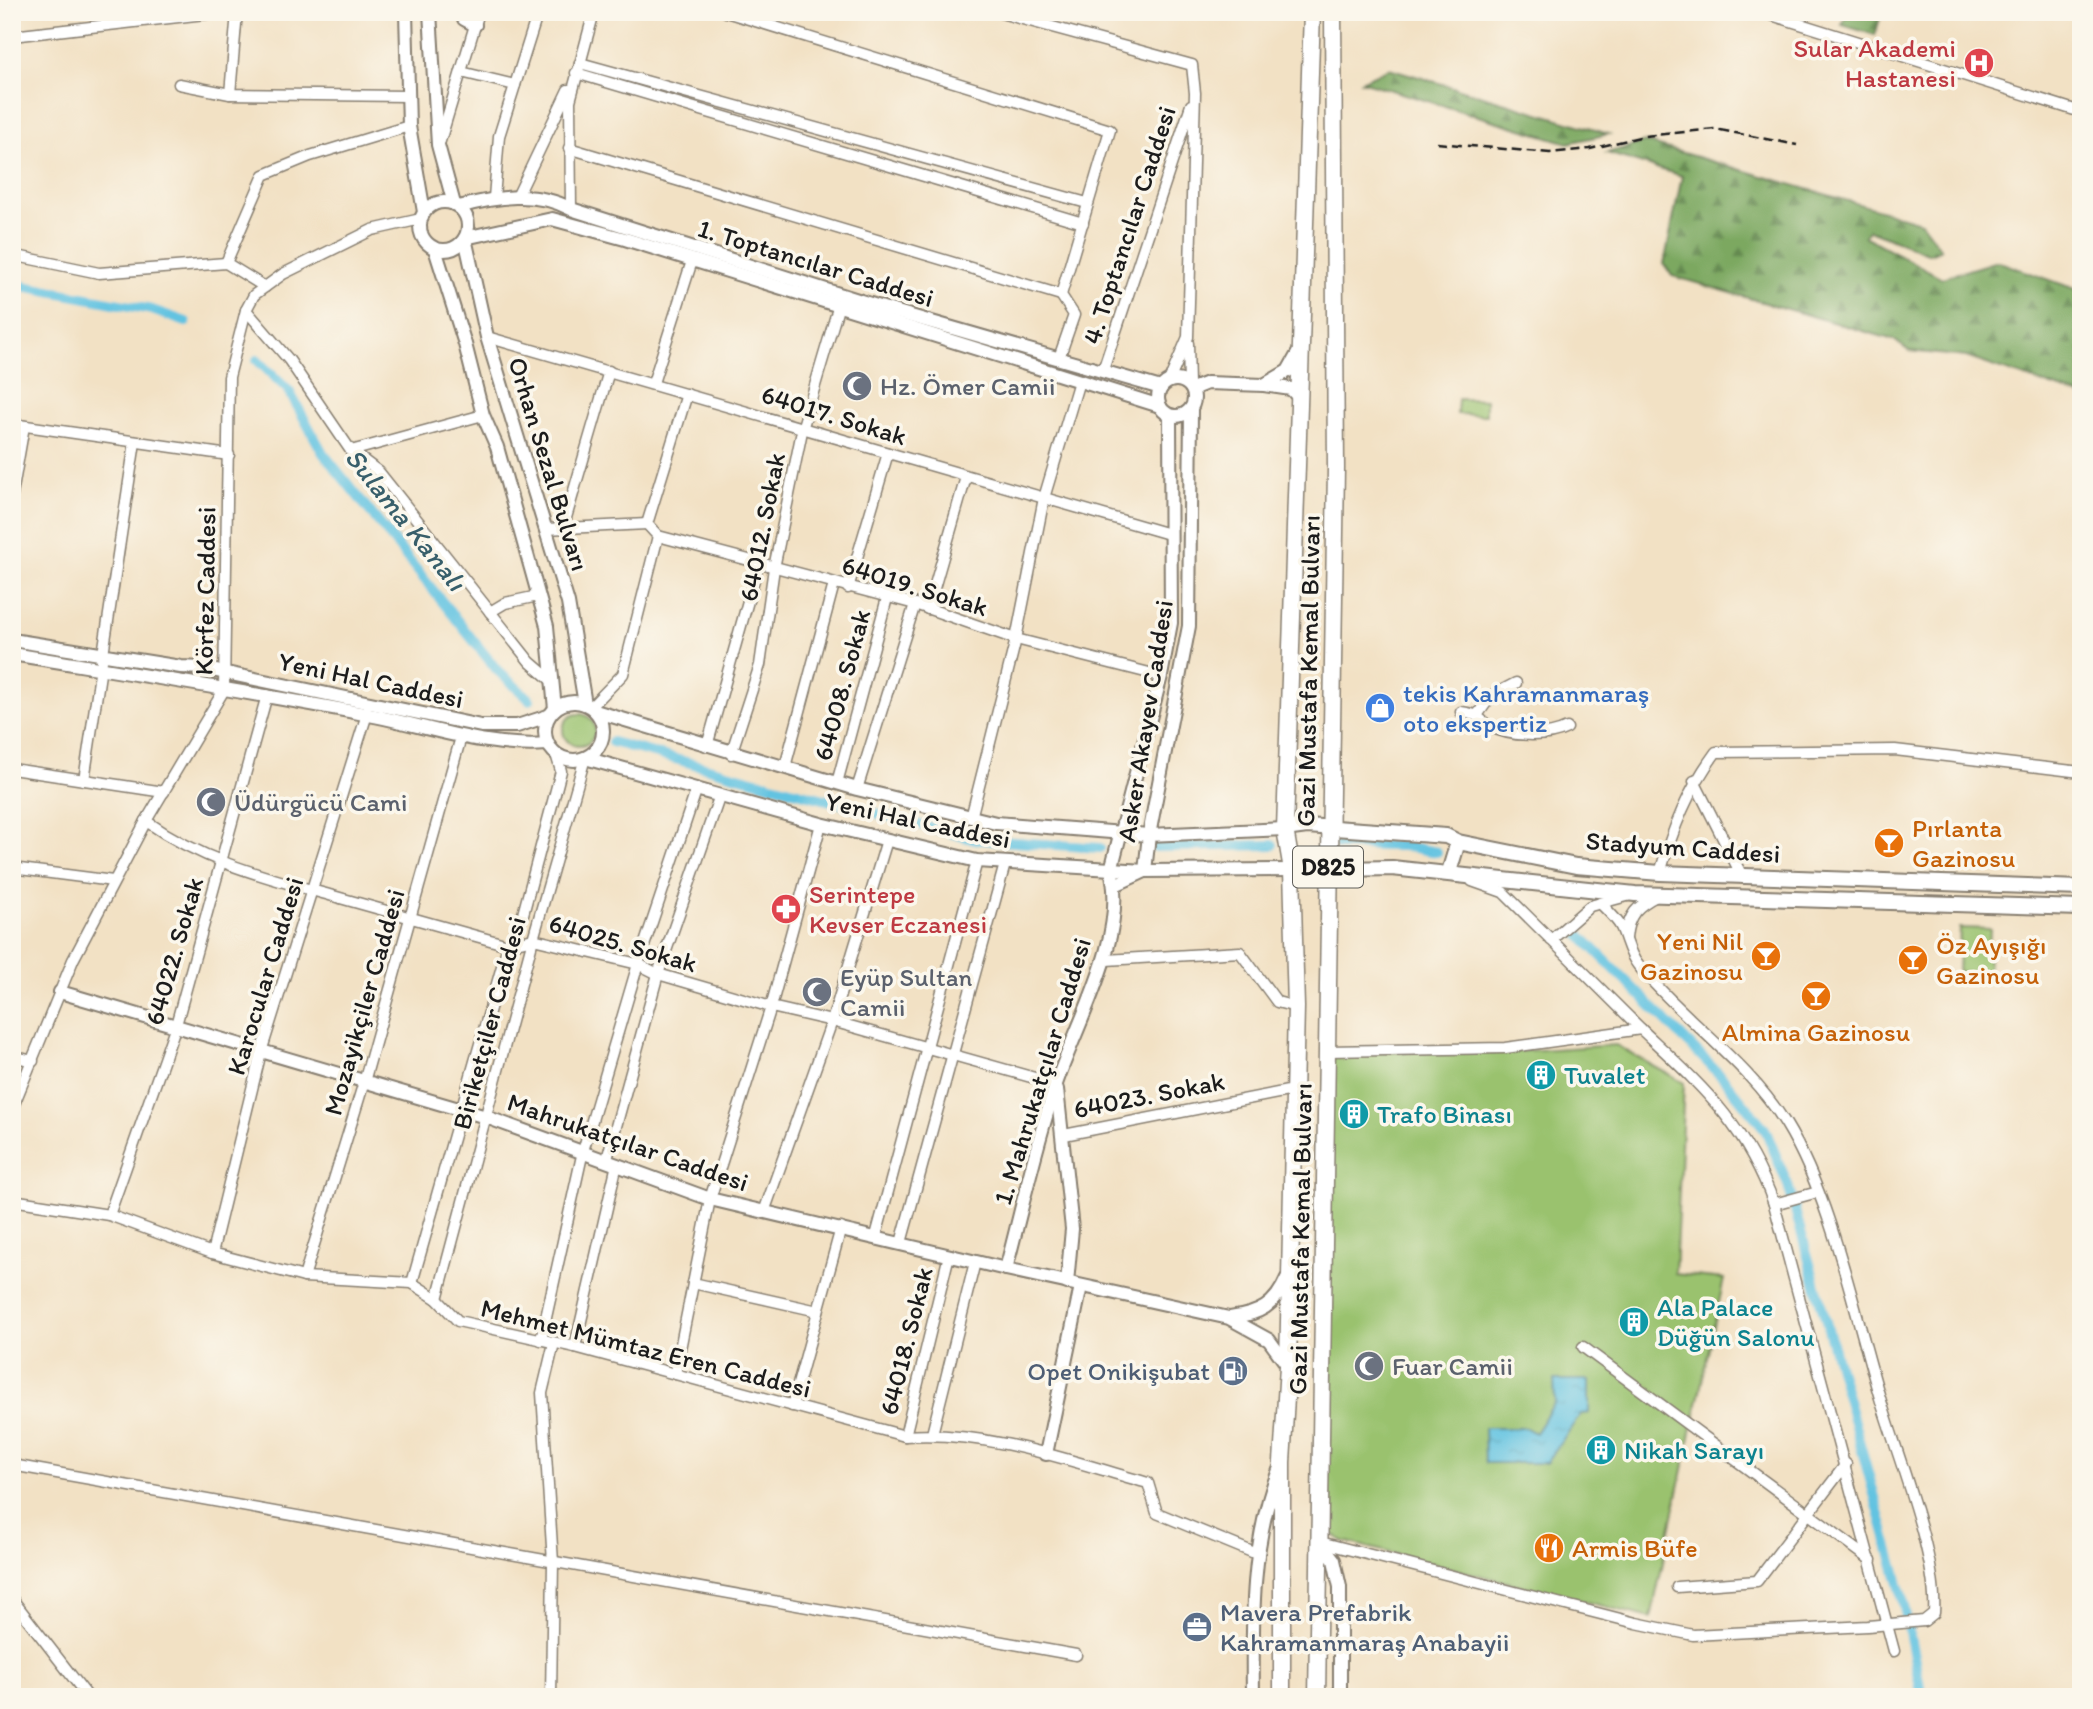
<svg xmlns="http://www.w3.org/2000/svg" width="2093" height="1709" viewBox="0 0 2093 1709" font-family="Itim,sans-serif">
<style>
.green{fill:#9ac26e;stroke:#5b6f45;stroke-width:2}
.forest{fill:url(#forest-firs);stroke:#4c623e;stroke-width:2}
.water{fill:url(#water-ripples);stroke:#3f707e;stroke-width:2}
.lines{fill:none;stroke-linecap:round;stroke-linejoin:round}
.canal{stroke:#62c3e1;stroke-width:10}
.minor-casing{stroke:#877e70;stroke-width:13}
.tertiary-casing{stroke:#877e70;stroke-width:16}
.secondary-casing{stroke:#877e70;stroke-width:18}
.trunk-casing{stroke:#877e70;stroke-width:19}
.minor{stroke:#fff;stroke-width:10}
.tertiary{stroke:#fff;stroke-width:12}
.secondary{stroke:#fff;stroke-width:14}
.trunk{stroke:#fff;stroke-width:16}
.rail{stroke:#1c1c1c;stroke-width:2.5;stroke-dasharray:10 5;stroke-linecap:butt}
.labels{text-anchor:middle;stroke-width:7;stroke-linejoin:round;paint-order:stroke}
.shield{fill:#fbf7ec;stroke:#5f5e5a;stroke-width:2}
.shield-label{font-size:24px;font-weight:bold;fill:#1c1c1c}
.health-label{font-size:26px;fill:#be3a42;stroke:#fbf7ec;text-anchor:end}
.street-label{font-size:26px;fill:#1c1c1c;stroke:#fbf7ec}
.worship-label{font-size:26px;fill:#5b616d;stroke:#fbf7ec;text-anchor:start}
.shop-label{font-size:26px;fill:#366cbe;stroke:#fbf7ec;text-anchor:start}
.food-label{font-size:26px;fill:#c56008;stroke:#fbf7ec;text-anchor:start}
.culture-label{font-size:26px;fill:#0d838f;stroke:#fbf7ec;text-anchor:start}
.service-label{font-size:26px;fill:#4e5e75;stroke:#fbf7ec;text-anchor:end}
.water-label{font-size:28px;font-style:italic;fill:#385f6b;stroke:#fbf7ec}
</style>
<defs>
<pattern id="forest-firs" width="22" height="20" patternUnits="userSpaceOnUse" patternTransform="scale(1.75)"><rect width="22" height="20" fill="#7ba861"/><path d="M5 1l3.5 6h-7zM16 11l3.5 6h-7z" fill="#64884f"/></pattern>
<pattern id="water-ripples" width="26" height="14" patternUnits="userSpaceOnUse" patternTransform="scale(1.75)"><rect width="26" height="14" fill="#62c3e1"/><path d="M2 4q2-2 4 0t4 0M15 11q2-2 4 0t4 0" fill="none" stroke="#54a7c0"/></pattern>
</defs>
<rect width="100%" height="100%" fill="#fbf7ec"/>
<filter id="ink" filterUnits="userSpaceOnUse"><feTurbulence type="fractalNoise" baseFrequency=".0143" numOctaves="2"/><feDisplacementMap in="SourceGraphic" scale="14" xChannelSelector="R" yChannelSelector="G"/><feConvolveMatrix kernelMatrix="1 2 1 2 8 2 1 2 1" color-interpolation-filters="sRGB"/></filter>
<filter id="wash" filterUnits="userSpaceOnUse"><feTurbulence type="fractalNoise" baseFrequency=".00686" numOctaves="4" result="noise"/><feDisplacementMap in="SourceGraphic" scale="28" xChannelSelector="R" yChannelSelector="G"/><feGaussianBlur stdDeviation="1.57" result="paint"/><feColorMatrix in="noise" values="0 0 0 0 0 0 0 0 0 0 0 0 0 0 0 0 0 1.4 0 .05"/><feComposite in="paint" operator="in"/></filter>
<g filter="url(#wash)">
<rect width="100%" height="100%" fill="#f2e1c4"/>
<g class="green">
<polygon points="1458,399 1486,400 1486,415 1457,414"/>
<circle cx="579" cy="730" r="16"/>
<polygon points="1960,928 1990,929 1988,973 1958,972"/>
<polygon points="1616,1045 1684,1083 1675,1274 1724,1279 1651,1618 1343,1541 1324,1529 1327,1051 1506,1052"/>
</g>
<g class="forest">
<polygon points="1848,12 1882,12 1875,35 1842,25"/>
<polygon points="1389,68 1609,134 1568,143 1361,81"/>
<polygon points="1645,142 1921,222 1941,249 1930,254 1869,230 1864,236 1942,278 1997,261 2081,291 2081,396 1966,357 1909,351 1894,340 1672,276 1664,264 1682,176 1607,153"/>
</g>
<polygon class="water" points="1554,1380 1589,1380 1589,1413 1581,1414 1546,1463 1485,1463 1484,1428 1526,1428 1535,1433 1555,1402"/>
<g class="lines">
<g class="canal">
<polyline points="12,284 152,310 186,322"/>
<polyline points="257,360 289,391 323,453 497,670 530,700"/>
<polyline points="612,742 972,839 1100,848"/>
<polyline points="1339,845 1404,846 1437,852"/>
<polyline points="1154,847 1273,845"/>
<polyline points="1578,933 1723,1078 1765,1129 1788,1185 1901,1591 1922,1697"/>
</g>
</g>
</g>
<g filter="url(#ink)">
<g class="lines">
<g class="minor-casing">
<g id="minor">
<polyline points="726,12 1110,130 1061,295 1074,315 1059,358"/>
<polyline points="997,12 1192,65 1195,93 1188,337 1169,381"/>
<polyline points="1762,12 2081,112"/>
<polyline points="12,36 222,12"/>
<polyline points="580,63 1087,203"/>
<polyline points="461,72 515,85"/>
<polyline points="576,73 1083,223"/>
<polyline points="179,84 230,94 407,96"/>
<polyline points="230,94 237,12"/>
<polyline points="440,141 479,12"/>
<polyline points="569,148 1061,295"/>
<polyline points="517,197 568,90"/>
<polyline points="494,198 499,136 538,12"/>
<polyline points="571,209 570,101 594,12"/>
<polyline points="12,255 99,273 226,263 265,287"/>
<polyline points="226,263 264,175 310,156 409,126"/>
<polyline points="246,310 289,360 351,451 379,472 530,662 552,681"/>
<polyline points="487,337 1169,534"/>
<polyline points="1188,343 1189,385"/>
<polyline points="1103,370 1191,105"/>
<polyline points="653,383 692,261"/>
<polyline points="12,424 229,455"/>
<polyline points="351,451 483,415"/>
<polyline points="12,495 24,426"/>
<polyline points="563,528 609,371"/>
<polyline points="546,529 647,524"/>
<polyline points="658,536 915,604 1016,639 1161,676"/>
<polyline points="848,588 888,453"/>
<polyline points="928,609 966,477"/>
<polyline points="490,612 505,603 538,596"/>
<polyline points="591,707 623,674 658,536 647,524 687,394"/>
<path d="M1461,712C1483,715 1475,718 1490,726C1509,737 1548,738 1567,728"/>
<polyline points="1478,714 1491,696 1516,683"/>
<polyline points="707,746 759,562"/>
<polyline points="731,754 760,665 774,568 803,426 838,308"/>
<polyline points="785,767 834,584"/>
<polyline points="12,769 164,792"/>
<polyline points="84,780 135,442"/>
<polyline points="1694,781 1743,878"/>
<polyline points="837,783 887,598"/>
<polyline points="857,789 915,604"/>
<polyline points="971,818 1016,639 1044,498 1079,381"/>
<path d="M146,821C204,862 265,877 333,896C391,912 449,928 508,945L533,939L638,964L658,974L771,1007L832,1021L1056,1084"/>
<polyline points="12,868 113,881"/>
<path d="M1660,873C1673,828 1688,790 1716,752L1895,750L2081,772"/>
<polyline points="1472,881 1503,892 1641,1029"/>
<path d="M1626,938C1628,914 1637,906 1658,895"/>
<polyline points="1551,940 1590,906 1627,896"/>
<polyline points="1106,960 1240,952 1277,1002 1296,1007"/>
<path d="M1327,1051L1505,1048L1641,1029C1701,1086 1745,1123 1774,1204L1894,1651"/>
<polyline points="12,1056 33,1061"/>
<polyline points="12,1109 73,960 146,821 224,690 229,377 246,310 254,295 283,274 372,230 421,219"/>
<polyline points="1064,1135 1293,1090"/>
<polyline points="607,1159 658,974 720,795"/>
<path d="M12,1200L109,1215L212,1253L304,1277L412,1283L437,1299L458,1321L575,1347L905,1436C987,1430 1070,1461 1148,1483L1157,1513L1257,1554"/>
<polyline points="1774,1204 1818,1192"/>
<polyline points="764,1212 832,1021 887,840"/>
<polyline points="109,1215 176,1025 267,695"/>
<polyline points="876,1236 977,861"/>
<polyline points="901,1243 1005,864"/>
<polyline points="212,1253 261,1052 367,714"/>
<polyline points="304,1277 364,1082 461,737"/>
<polyline points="412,1283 508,945 522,918 561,771 556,754"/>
<polyline points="693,1283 818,1311"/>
<polyline points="437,1299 533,939 585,758"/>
<polyline points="541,1340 583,1151 638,964 696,791"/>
<polyline points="575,1347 617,1164"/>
<polyline points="1583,1347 1871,1560"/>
<polyline points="675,1374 710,1199 771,1007 821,824"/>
<polyline points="792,1406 841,1228"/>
<polyline points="932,1434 975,1262"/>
<polyline points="905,1436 949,1255"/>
<polyline points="12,1465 1076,1655"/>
<path d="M1320,1542L1636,1623L1693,1635L1868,1626L1924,1621L1934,1613C1938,1557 1897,1455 1880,1398C1855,1314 1831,1197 1786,1124C1748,1062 1684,1021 1638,965C1629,954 1627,940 1621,927C1616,918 1607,910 1600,903"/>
<polyline points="1677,1587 1757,1581 1846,1464"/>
<polyline points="12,1599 88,1697"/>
<polyline points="551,1697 553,1562 542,1393 554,1343"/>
</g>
</g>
<g class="tertiary-casing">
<g id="tertiary">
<polyline points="406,12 409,126 424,212"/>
<polyline points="430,12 438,145 454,204"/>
<polyline points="464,19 475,25"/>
<circle cx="444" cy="226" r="24"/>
<path d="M459,207C495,197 536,190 571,209L883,308L1161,388"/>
<polyline points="435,249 465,344 483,415 497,447 547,626 555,709"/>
<circle cx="1176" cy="398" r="18"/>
<polyline points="1192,389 1207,383 1264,385"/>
<polyline points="1300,399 1291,389 1264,385 1288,371 1301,348"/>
<polyline points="12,640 181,667 202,668 481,726 517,726 548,716"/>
<path d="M12,654C128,673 244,691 359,713C422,724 483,749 547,744"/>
<circle cx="574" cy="731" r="29"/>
<polyline points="585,704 568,603 487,337 465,238 552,219 625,239 1160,406"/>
<polyline points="595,711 857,789 996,823 1149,835 1285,829"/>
<polyline points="585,758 821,824 977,861 1145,871 1292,870"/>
<polyline points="1115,885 1145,871 1149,835 1189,626 1191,410"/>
<polyline points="60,992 486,1117 710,1199 1006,1269 1229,1318 1269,1340 1288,1366"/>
<polyline points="1057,1089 1072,1229 1067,1283"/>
<path d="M1006,1269C1022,1208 1036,1144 1056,1084C1077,1022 1128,936 1111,870L1161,676L1171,623L1170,415"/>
<path d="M1230,1318C1260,1314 1275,1306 1287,1278"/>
<polyline points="1046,1454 1081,1286"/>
<polyline points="1320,1542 1334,1560 1340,1587 1340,1697"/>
<path d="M1253,1697C1252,1620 1251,1541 1279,1470"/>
</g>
</g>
<g class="secondary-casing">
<g id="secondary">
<polyline points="1285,829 1307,826 1446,836 1458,842 1576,866 1660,873 2081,888"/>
<polyline points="1292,870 1392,868 1635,894 2081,908"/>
<polyline points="1449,872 1458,842"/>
</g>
</g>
<g class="trunk-casing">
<g id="trunk">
<polyline points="1282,1697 1282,1462 1288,1366 1296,1007 1292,870 1285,829 1312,12"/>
<polyline points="1317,1697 1336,468 1333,12"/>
</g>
</g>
<use href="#minor" class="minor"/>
<use href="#tertiary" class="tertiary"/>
<use href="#secondary" class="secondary"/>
<use href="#trunk" class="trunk"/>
<polyline class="rail" points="1437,143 1550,153 1590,149 1644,136 1715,129 1797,145"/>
</g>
</g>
<defs>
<g id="hospital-disc" transform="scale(1.575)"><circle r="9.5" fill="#e0444e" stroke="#fbf7ec"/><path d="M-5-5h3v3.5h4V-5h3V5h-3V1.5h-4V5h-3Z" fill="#fff"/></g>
<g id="mosque-disc" transform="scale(1.575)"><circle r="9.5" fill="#6b7280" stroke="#fbf7ec"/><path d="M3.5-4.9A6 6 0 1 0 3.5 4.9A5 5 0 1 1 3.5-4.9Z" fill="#fff"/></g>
<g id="shop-disc" transform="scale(1.575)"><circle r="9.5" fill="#3f7fe0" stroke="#fbf7ec"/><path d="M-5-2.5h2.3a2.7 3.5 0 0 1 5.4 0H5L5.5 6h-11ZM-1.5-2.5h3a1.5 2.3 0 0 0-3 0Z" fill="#fff"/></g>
<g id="bar-disc" transform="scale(1.575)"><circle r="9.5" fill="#e8710a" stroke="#fbf7ec"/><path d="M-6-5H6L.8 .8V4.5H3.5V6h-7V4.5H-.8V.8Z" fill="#fff"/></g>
<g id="pharmacy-disc" transform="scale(1.575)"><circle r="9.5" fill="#e0444e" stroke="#fbf7ec"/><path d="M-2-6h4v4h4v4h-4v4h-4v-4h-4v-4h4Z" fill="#fff"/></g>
<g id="building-disc" transform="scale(1.575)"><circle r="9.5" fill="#0f9aa8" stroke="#fbf7ec"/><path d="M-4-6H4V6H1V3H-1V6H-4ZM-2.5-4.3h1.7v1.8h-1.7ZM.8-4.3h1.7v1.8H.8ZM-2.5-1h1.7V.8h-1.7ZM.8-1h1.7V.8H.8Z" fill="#fff"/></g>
<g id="fuel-disc" transform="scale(1.575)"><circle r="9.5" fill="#5c6f8a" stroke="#fbf7ec"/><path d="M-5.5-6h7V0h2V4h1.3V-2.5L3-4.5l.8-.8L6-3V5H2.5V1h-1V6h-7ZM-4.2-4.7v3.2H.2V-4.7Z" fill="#fff"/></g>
<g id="restaurant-disc" transform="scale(1.575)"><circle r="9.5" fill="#e8710a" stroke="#fbf7ec"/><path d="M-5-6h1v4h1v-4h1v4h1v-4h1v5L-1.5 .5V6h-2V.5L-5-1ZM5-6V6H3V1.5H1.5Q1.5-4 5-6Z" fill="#fff"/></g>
<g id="office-disc" transform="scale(1.575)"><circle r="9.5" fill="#5c6f8a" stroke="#fbf7ec"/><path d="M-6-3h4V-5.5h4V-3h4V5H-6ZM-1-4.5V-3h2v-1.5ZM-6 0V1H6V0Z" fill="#fff"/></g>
</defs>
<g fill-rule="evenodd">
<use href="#hospital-disc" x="1979" y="63"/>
<use href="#mosque-disc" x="857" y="386"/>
<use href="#shop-disc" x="1380" y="708"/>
<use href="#mosque-disc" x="211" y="802"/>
<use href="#bar-disc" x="1889" y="843"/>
<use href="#pharmacy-disc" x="786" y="909"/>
<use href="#bar-disc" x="1766" y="956"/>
<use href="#bar-disc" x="1913" y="960"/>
<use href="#mosque-disc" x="817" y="992"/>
<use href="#bar-disc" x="1816" y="996"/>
<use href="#building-disc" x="1541" y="1075"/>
<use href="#building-disc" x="1354" y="1114"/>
<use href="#building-disc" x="1634" y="1322"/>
<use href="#mosque-disc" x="1369" y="1366"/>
<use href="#fuel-disc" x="1233" y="1371"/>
<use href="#building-disc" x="1601" y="1450"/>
<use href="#restaurant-disc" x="1549" y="1548"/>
<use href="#office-disc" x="1197" y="1627"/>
</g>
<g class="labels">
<rect class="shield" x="1293" y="846.5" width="70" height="41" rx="5"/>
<g class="shield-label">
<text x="1328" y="875">D825</text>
</g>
<g class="health-label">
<text x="1956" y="57">Sular Akademi<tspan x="1956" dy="30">Hastanesi</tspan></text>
<text x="809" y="903" text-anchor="start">Serintepe<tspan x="809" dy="30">Kevser Eczanesi</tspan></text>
</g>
<g class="street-label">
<text transform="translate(1129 225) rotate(-72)" y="9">4. Toptancılar Caddesi</text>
<text transform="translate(816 263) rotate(17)" y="9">1. Toptancılar Caddesi</text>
<text transform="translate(834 415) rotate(17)" y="9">64017. Sokak</text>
<text transform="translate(549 464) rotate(73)" y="9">Orhan Sezal Bulvarı</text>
<text transform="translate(762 527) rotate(-79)" y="9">64012. Sokak</text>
<text transform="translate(915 586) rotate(17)" y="9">64019. Sokak</text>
<text transform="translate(205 591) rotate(-89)" y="9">Körfez Caddesi</text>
<text transform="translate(1308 671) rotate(-89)" y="9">Gazi Mustafa Kemal Bulvarı</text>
<text transform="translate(371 680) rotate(12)" y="9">Yeni Hal Caddesi</text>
<text transform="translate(842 685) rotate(-75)" y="9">64008. Sokak</text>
<text transform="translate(1145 721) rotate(-81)" y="9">Asker Akayev Caddesi</text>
<text transform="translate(918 820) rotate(12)" y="9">Yeni Hal Caddesi</text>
<text transform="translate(1683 847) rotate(4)" y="9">Stadyum Caddesi</text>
<text transform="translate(623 943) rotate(16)" y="9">64025. Sokak</text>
<text transform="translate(174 951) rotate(-74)" y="9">64022. Sokak</text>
<text transform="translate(265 976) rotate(-73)" y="9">Karocular Caddesi</text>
<text transform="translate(364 1002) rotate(-74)" y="9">Mozayikçiler Caddesi</text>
<text transform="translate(489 1023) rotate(-75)" y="9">Biriketçiler Caddesi</text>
<text transform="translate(1042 1071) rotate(-73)" y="9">1. Mahrukatçılar Caddesi</text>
<text transform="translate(1149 1095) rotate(-11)" y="9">64023. Sokak</text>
<text transform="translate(628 1142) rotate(19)" y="9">Mahrukatçılar Caddesi</text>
<text transform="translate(1300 1239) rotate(-89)" y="9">Gazi Mustafa Kemal Bulvarı</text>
<text transform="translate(906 1341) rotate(-76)" y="9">64018. Sokak</text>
<text transform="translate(646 1348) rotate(14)" y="9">Mehmet Mümtaz Eren Caddesi</text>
</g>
<g class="worship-label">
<text x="880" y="395">Hz. Ömer Camii</text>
<text x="234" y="811">Üdürgücü Cami</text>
<text x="840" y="986">Eyüp Sultan<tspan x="840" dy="30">Camii</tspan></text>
<text x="1392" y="1375">Fuar Camii</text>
</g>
<g class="shop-label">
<text x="1403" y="702">tekis Kahramanmaraş<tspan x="1403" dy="30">oto ekspertiz</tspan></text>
</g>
<g class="food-label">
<text x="1912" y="837">Pırlanta<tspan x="1912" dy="30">Gazinosu</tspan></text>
<text x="1743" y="950" text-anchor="end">Yeni Nil<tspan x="1743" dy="30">Gazinosu</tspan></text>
<text x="1936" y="954">Öz Ayışığı<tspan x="1936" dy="30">Gazinosu</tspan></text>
<text x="1816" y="1041" text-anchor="middle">Almina Gazinosu</text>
<text x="1572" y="1557">Armis Büfe</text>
</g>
<g class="culture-label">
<text x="1564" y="1084">Tuvalet</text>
<text x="1377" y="1123">Trafo Binası</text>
<text x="1657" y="1316">Ala Palace<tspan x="1657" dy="30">Düğün Salonu</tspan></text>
<text x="1624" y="1459">Nikah Sarayı</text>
</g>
<g class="service-label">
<text x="1210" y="1380">Opet Onikişubat</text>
<text x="1220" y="1621" text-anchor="start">Mavera Prefabrik<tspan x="1220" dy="30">Kahramanmaraş Anabayii</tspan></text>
</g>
<g class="water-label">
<text transform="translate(406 519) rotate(51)" y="10">Sulama Kanalı</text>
</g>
</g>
<rect width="2093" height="1709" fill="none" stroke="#fbf7ec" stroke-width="42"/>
</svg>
